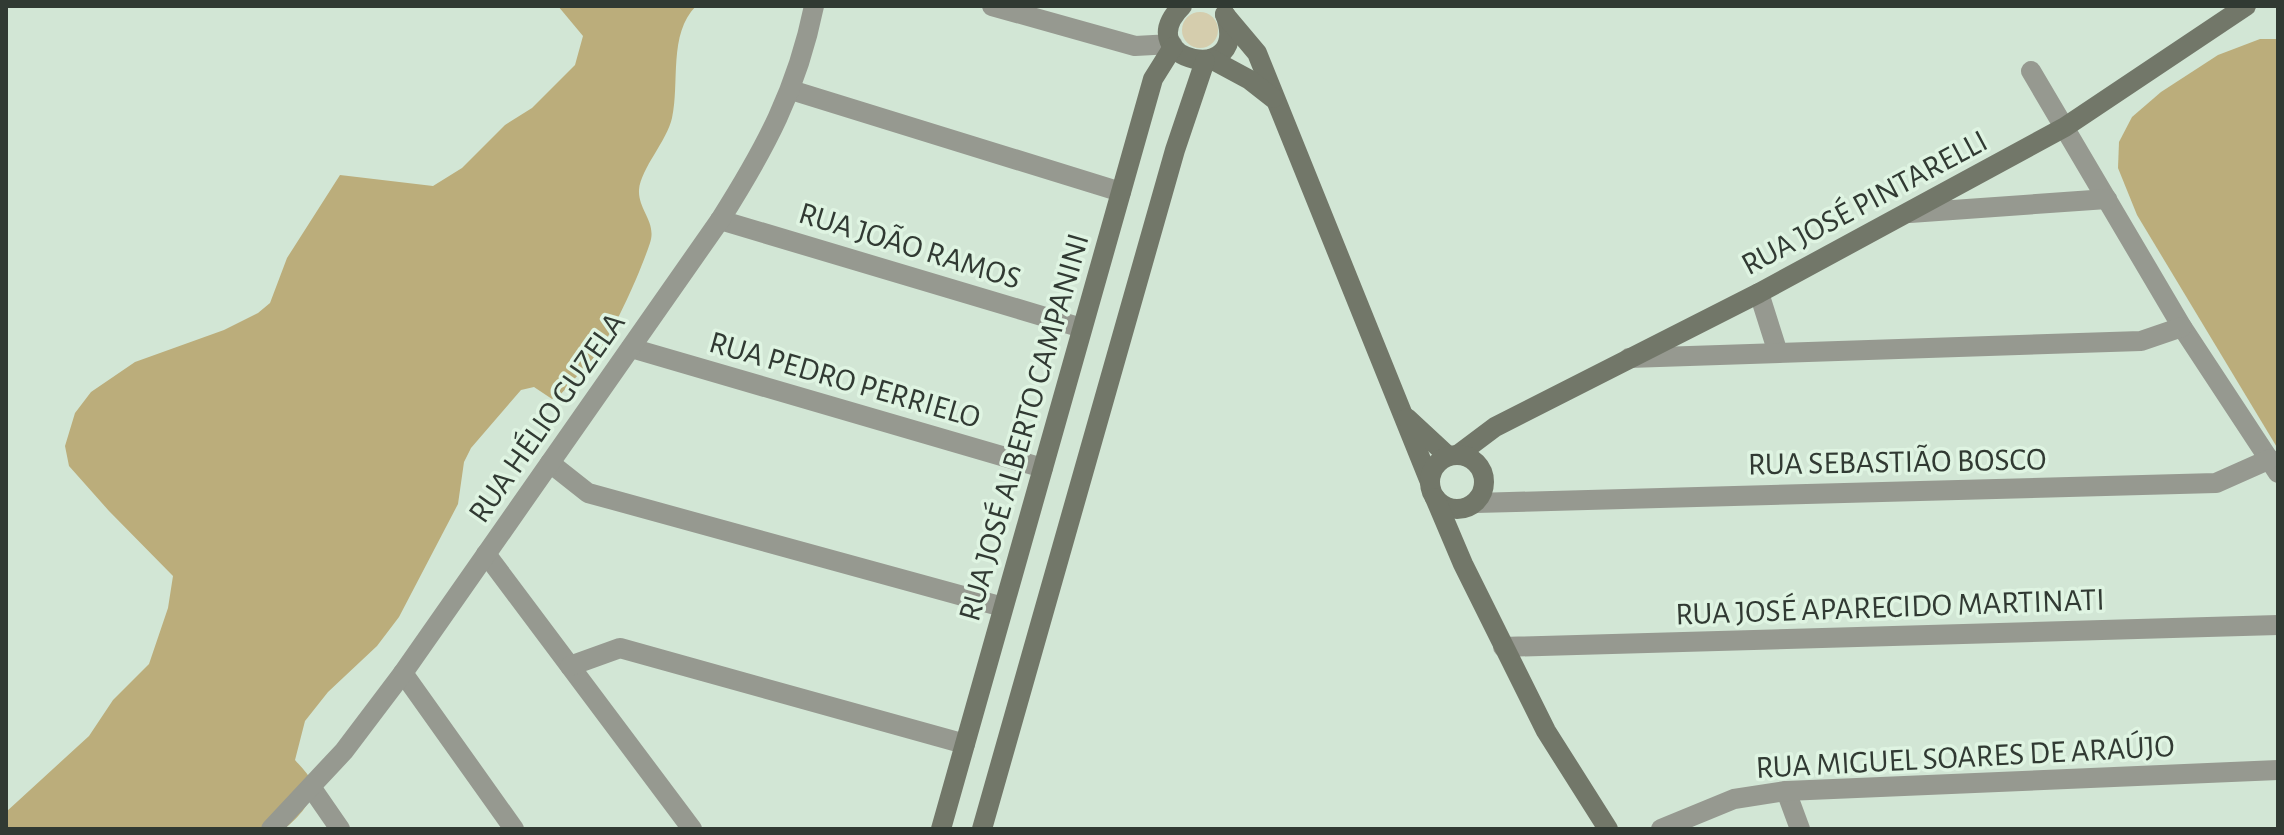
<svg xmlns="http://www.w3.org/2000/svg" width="2284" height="835" viewBox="0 0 2284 835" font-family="'Alegreya Sans',sans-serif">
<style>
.green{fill:#d5cdad}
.forest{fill:#bbad7b}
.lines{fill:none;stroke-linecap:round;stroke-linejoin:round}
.street{stroke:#969990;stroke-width:20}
.secondary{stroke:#727769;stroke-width:20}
.labels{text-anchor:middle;stroke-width:7;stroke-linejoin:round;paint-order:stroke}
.street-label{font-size:32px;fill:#313a33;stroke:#dff4e2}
</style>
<rect width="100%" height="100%" fill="#d2e6d5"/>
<circle class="green" cx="1200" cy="30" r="18"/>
<g class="forest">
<path d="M558,6H696C668,34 680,83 672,118C667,141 641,168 639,190C638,210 657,222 650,243C640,273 615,329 597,354C585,368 572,381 560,395L552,399L534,387L521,390L471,448L464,462L458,504L399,617L377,646L328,692L305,721L295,760C300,766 308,773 311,781C319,797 296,820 284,829H6V812L89,736L113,700L149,664L168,608L173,576L109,511L69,466L65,446L75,413L91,392L135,362L224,330L258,313L270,303L287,258L340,175L433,186L462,168L505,125L532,108L575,65L583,36Z"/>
<polygon points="2260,39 2278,39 2278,449 2137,215 2118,168 2119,142 2132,117 2161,92 2218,55"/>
</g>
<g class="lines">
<g class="street">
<polyline points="992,6 1135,46 1172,44"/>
<polyline points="2031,71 2182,327 2278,473"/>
<polyline points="791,90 1121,192"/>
<polyline points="1910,213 2107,199"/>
<polyline points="720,220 1082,328"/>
<polyline points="1759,293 1778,353"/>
<polyline points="631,348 1043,468"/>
<polyline points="1629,358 2141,341 2182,327"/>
<polyline points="550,463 588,493 1003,607"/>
<polyline points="1475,503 2216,483 2270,459"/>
<polyline points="486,554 692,829"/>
<polyline points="1503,647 2278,625"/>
<polyline points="570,666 620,648 965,744"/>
<polyline points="403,673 514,829"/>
<polyline points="311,787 340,829"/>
<polyline points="1786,791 1800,829"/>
<path d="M271,829L344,751L403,673L720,220C765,149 797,90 814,6"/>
<polyline points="1661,829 1734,799 1786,791 2278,770"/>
</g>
<g class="secondary">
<path d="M1182,6C1127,61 1253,89 1225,14"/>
<polyline points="1225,15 1257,53 1430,482"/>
<polyline points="1211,59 1250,80 1273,98"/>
<polyline points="1407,418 1448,456"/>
<polyline points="1459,454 1495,427 1759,293 2065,127 2246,6"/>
<circle cx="1457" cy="482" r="27"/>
<polyline points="1435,498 1463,564 1546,731 1608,829"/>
<polyline points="941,829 1153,79 1173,47"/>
<polyline points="982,829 1175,150 1205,61"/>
</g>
</g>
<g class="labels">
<g class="street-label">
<text transform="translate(1864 202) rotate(-28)" y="11">RUA JOSÉ PINTARELLI</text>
<text transform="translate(910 245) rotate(17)" y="11">RUA JOÃO RAMOS</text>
<text transform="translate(845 379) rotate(16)" y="11">RUA PEDRO PERRIELO</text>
<text transform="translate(546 417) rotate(-55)" y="11">RUA HÉLIO GUZELA</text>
<text transform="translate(1023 427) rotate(-74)" y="11">RUA JOSÉ ALBERTO CAMPANINI</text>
<text transform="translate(1897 461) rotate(-1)" y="11">RUA SEBASTIÃO BOSCO</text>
<text transform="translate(1890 606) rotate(-2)" y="11">RUA JOSÉ APARECIDO MARTINATI</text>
<text transform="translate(1965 756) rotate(-3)" y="11">RUA MIGUEL SOARES DE ARAÚJO</text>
</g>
</g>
<rect width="2284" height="835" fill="none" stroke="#313a33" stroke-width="16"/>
</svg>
